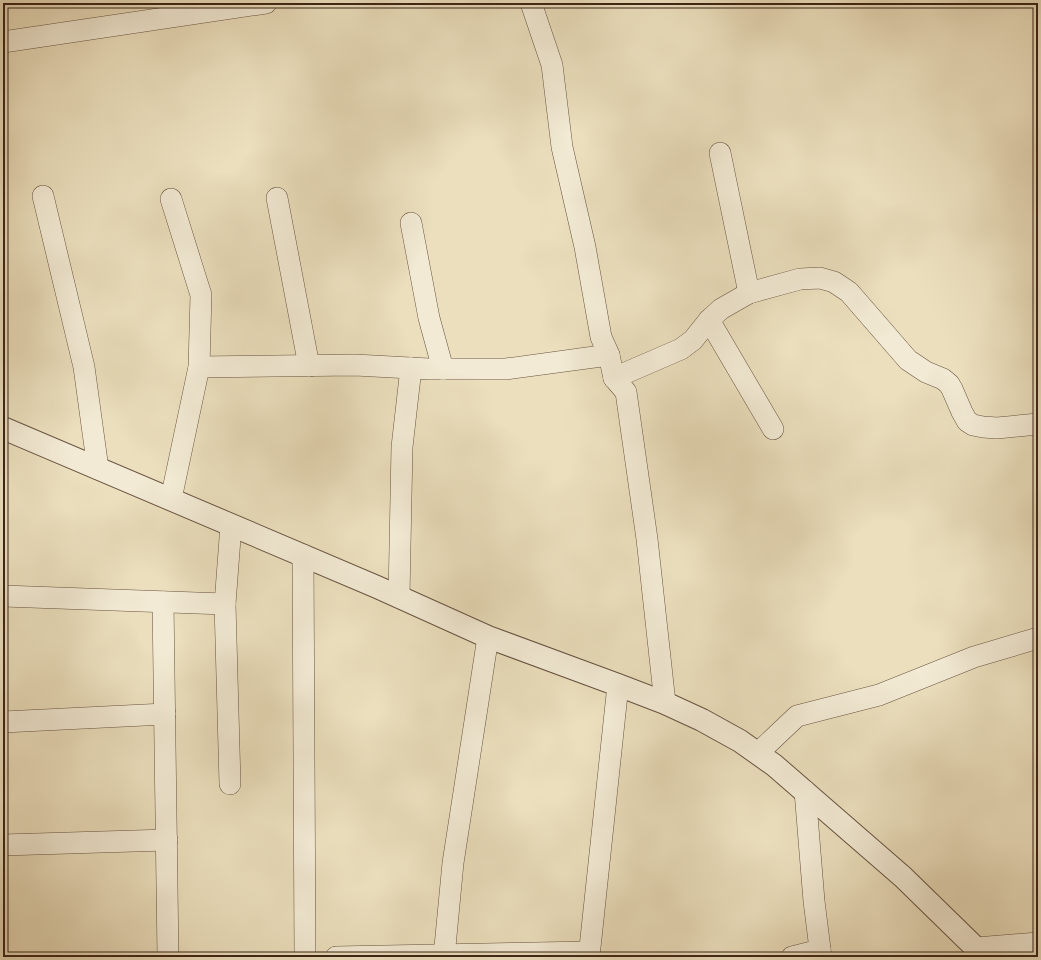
<svg xmlns="http://www.w3.org/2000/svg" width="1041" height="960" viewBox="0 0 1041 960" font-family="'Old Standard TT',serif">
<style>
.lines{fill:none;stroke-linecap:round;stroke-linejoin:round}
.minor-casing{stroke:#685340;stroke-width:22}
.tertiary-casing{stroke:#685340;stroke-width:24}
.minor{stroke:#f2ead4;stroke-width:21}
.tertiary{stroke:#f2ead4;stroke-width:22}
</style>
<rect width="100%" height="100%" fill="#ebdfbd"/>
<filter id="stains"><feTurbulence type="fractalNoise" baseFrequency=".005" numOctaves="4"/><feColorMatrix values="0 0 0 0 .2 0 0 0 0 .09 0 0 0 0 .02 0 0 0 .5 -.17"/></filter>
<radialGradient id="worn" r=".72"><stop offset=".6" stop-color="#630" stop-opacity="0"/><stop offset="1" stop-color="#630" stop-opacity=".3"/></radialGradient>
<g class="lines">
<g class="minor-casing">
<g id="minor">
<polyline points="531,3 552,65 562,147 585,247 601,337 609,355 614,378 626,392 647,539 665,703"/>
<polyline points="3,42 266,3"/>
<polyline points="720,153 749,293"/>
<polyline points="43,196 84,367 98,469"/>
<polyline points="277,198 309,366"/>
<polyline points="411,223 429,318 443,369"/>
<polyline points="709,320 773,429"/>
<polyline points="199,367 355,365 429,369 506,369 609,355"/>
<polyline points="614,378 681,349 693,340 709,320 721,309 749,293 800,279 820,278 834,282 849,292 908,360 926,372 943,379 949,384 952,389 962,412 967,421 973,425 983,427 997,428 1038,424"/>
<polyline points="171,499 199,367 201,295 171,199"/>
<polyline points="303,555 305,957"/>
<polyline points="3,596 225,604"/>
<polyline points="399,597 402,447 411,368"/>
<polyline points="163,602 168,957"/>
<polyline points="3,722 165,714"/>
<polyline points="758,753 797,716 879,695 974,657 1038,638"/>
<polyline points="230,784 225,604 231,525"/>
<polyline points="805,791 814,901 821,957"/>
<polyline points="3,845 167,840"/>
<polyline points="976,948 1038,943"/>
<polyline points="336,957 589,952"/>
<polyline points="444,957 453,863 488,637"/>
<polyline points="589,957 618,685"/>
<polyline points="792,957 820,950"/>
</g>
</g>
<g class="tertiary-casing">
<polyline id="tertiary" points="3,428 377,587 488,637 618,685 665,703 702,720 740,741 774,765 903,877 985,957"/>
</g>
<use href="#minor" class="minor"/>
<use href="#tertiary" class="tertiary"/>
</g>
<rect width="1041" height="960" fill="none" stroke="#ebdfbd" stroke-width="16"/>
<rect x="4" y="4" width="1033" height="952" fill="none" stroke="#3d2416" stroke-width="2"/>
<rect x="8" y="8" width="1025" height="944" fill="none" stroke="#3d2416"/>
<rect width="100%" height="100%" filter="url(#stains)"/>
<rect width="100%" height="100%" fill="url(#worn)"/>
</svg>
